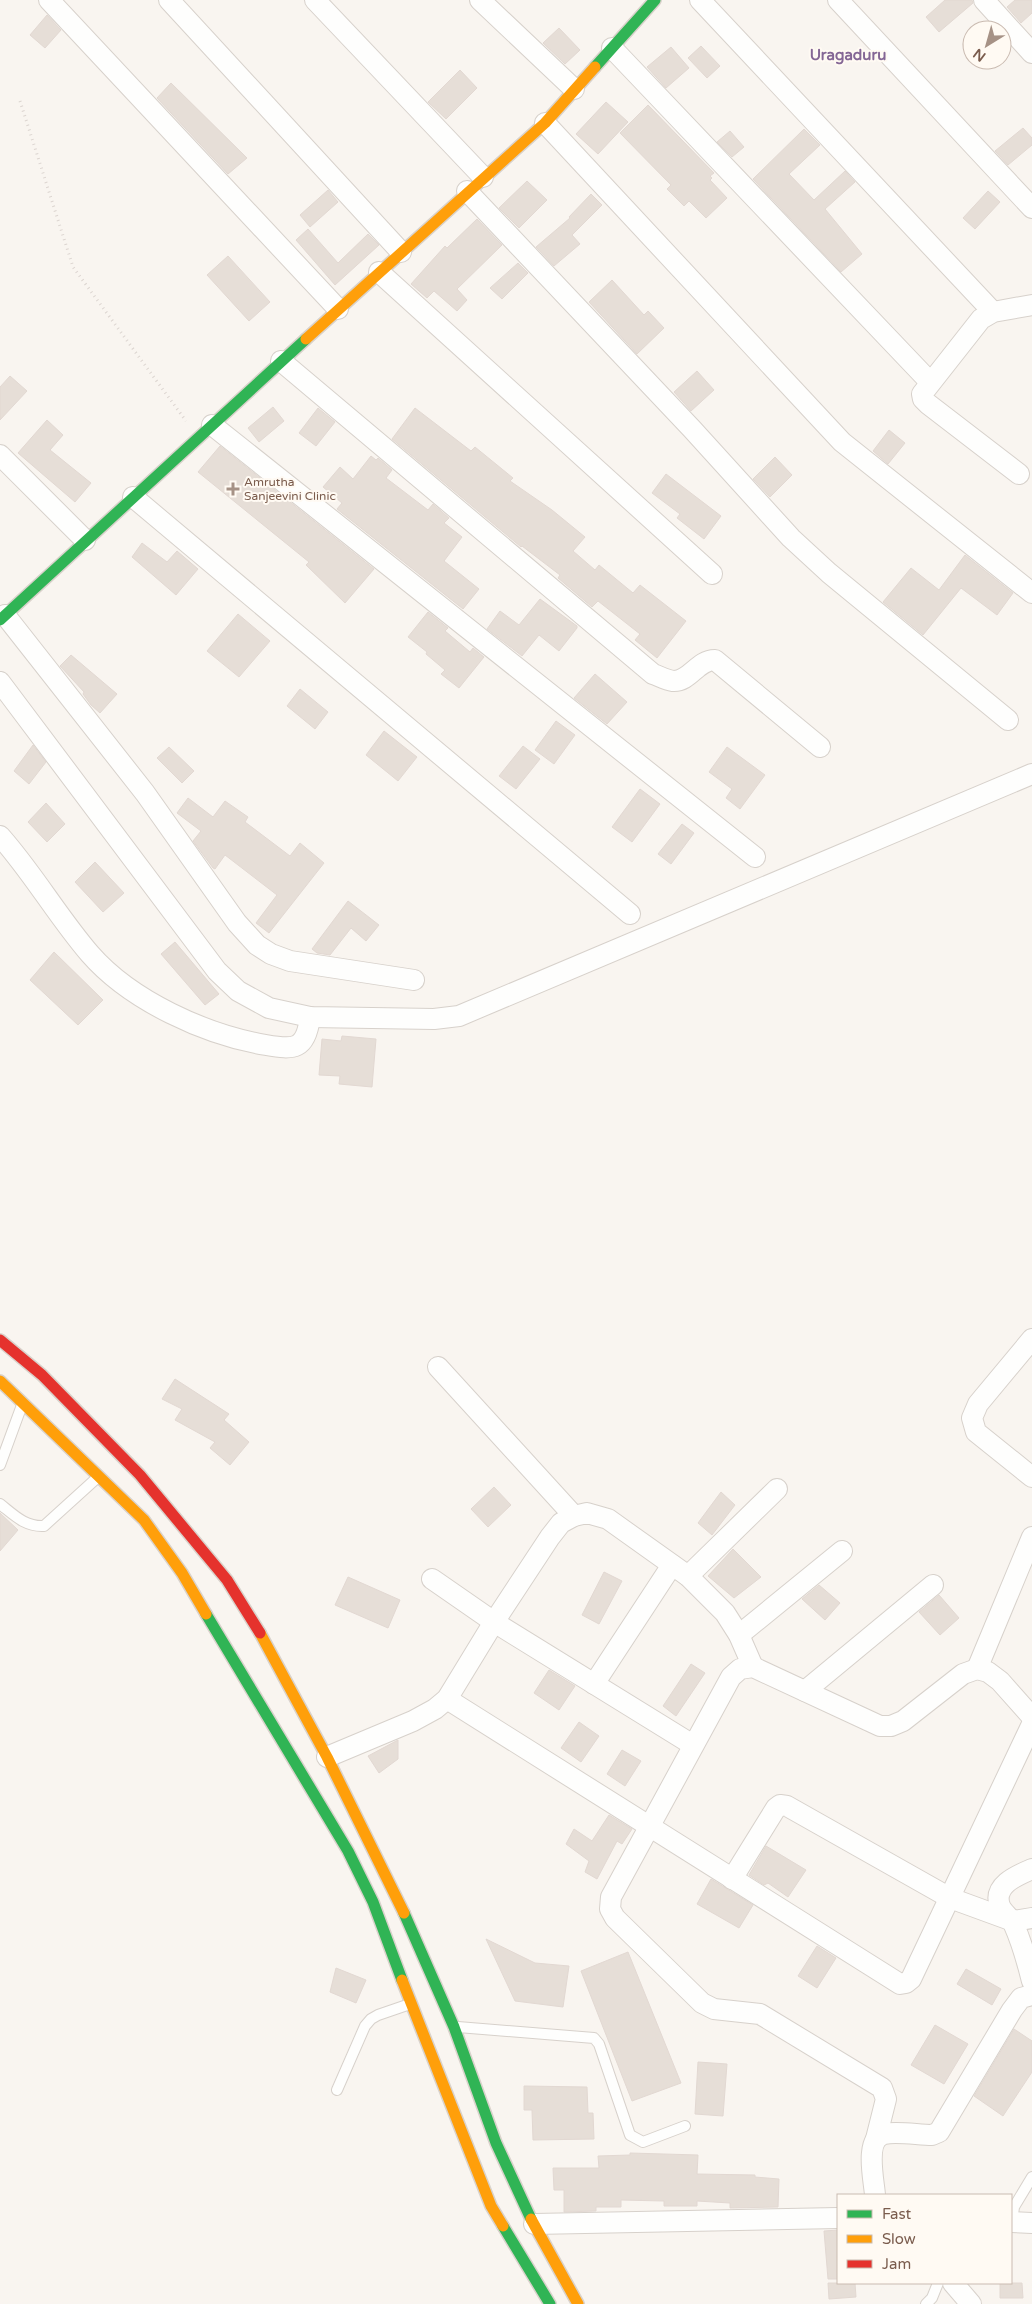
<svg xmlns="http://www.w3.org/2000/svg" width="1032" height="2304" viewBox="0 0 1032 2304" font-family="'Varela Round',sans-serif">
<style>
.building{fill:#e6ded7;stroke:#e2d8d2}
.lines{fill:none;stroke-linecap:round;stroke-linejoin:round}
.lane-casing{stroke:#d7d1cb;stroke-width:12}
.street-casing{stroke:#d7d1cb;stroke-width:22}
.fast-casing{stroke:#d9d2cb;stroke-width:14}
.slow-casing{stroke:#d9d2cb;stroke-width:14}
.jam-casing{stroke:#d9d2cb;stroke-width:14}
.path{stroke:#dcd5d0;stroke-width:3;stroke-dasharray:1 4;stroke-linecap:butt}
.lane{stroke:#fefefd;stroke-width:10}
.street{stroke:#fefefd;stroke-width:20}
.fast{stroke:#30b455;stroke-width:11}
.slow{stroke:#ff9f0a;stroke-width:11}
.jam{stroke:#e5322d;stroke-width:11}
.poi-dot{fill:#a69286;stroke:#fffaf3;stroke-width:2}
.labels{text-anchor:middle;stroke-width:4;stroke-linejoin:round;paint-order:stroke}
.poi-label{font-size:12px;fill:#7a5c4d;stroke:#fffaf3;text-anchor:start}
.quarter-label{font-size:15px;font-weight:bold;fill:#846695;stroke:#fffaf3}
</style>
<rect width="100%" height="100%" fill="#f9f5f0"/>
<g class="building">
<polygon points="945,0 972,0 973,3 939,32 926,17"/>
<polygon points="1015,0 1032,0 1032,13 1021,23 1007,7"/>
<polygon points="47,15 61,30 45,48 30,35"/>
<polygon points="559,28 580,50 565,64 543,43"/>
<polygon points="701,46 720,66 707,78 688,58"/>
<polygon points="671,47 689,68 666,88 647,67"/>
<polygon points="460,70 477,88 446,119 428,102"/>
<polygon points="171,83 247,158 228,174 157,98"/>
<polygon points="606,102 628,122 598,154 576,134"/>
<polygon points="648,105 714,173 710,176 712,178 710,180 727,198 706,218 689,201 684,206 667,189 671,185 620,133"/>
<polygon points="1023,128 1032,138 1032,145 1008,165 995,151"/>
<polygon points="804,129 820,145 789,174 814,200 845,171 855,182 825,209 862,254 841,272 753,179"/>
<polygon points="730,131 744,147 732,157 717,142"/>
<polygon points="527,181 547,200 519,228 499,208"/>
<polygon points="328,190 338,202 310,227 300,215"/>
<polygon points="988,191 1000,202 975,229 963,218"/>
<polygon points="591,194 602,205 572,235 580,244 554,266 536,247 570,218 569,217"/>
<polygon points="477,219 502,245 457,289 467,300 457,311 434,291 427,298 411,284 445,246 447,248"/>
<polygon points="308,229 338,263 368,234 379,245 335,285 296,240"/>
<polygon points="228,256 270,302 249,321 207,275"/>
<polygon points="518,263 528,273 502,299 490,288"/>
<polygon points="612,280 644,315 648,311 664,328 637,354 589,302"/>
<polygon points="697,371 714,390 691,411 674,392"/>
<polygon points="10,376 27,391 0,420 0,387"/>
<polygon points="273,407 284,421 259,442 248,428"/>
<polygon points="318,408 335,422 316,446 299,433"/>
<polygon points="415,408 471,451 475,447 513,478 510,481 552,510 585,537 573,551 595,570 599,565 633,593 640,585 686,621 657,658 635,640 640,634 598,601 592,607 558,578 560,575 522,546 521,547 392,439"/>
<polygon points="47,420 63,435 50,450 91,483 75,502 18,453"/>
<polygon points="889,430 905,443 888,464 873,451"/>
<polygon points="220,446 374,569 345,603 306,565 309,562 198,472"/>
<polygon points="371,456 376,460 378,458 392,470 386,478 428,510 433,504 449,518 444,523 462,537 444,561 479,589 463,609 337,509 342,503 323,487 340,467 353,479"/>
<polygon points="775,457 792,475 770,497 753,479"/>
<polygon points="666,474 721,516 704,539 677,518 680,514 652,493"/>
<polygon points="142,543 167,562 177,551 198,569 176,595 132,557"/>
<polygon points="965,555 1013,593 997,615 961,588 923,635 883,602 911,568 939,590"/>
<polygon points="540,599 577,626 577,628 559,651 539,635 522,656 487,629 500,611 519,625"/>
<polygon points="428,612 448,628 445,631 470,652 473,648 484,657 459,688 441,674 445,670 426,654 427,652 408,637"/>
<polygon points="238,614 270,641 239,677 207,651"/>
<polygon points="71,655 117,694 100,713 91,705 83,694 84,692 60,666"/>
<polygon points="595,674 627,702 607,724 574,698"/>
<polygon points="300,689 328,712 315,729 287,706"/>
<polygon points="556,721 575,735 554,764 535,750"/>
<polygon points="384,731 417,757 398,781 366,755"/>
<polygon points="33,745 46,762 29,784 14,771"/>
<polygon points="523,746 540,759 516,789 499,776"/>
<polygon points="169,747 194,771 182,783 157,758"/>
<polygon points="727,747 765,775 740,809 726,798 732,789 709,772"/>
<polygon points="640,789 660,804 632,842 612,827"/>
<polygon points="188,798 213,817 225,801 248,817 245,822 290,856 300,843 324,863 269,933 256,923 277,895 225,855 215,869 213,868 193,841 201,831 177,813"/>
<polygon points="46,803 65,824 47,842 28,822"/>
<polygon points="682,824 694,833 671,864 658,854"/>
<polygon points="95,862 124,893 103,912 75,882"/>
<polygon points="348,901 379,925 366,941 351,928 330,955 317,953 312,949"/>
<polygon points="175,942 219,994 205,1005 161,954"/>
<polygon points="54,952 103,1000 78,1025 30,980"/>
<polygon points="342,1036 376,1039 372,1087 339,1084 340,1076 319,1075 322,1039 341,1041"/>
<polygon points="175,1379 229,1414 224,1420 249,1442 230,1465 210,1448 215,1442 175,1420 182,1409 162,1399"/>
<polygon points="494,1487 511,1505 488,1527 471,1509"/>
<polygon points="721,1492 735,1505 712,1535 698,1523"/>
<polygon points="0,1513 18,1530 0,1551"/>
<polygon points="733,1549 761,1577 734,1598 708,1576"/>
<polygon points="604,1572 622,1581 599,1624 582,1615"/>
<polygon points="348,1577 400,1600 388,1628 335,1605"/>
<polygon points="819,1585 840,1603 825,1620 802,1599"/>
<polygon points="939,1595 959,1618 940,1635 919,1612"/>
<polygon points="691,1664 705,1673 676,1716 663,1706"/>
<polygon points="549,1670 575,1686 559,1710 534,1693"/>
<polygon points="579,1722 599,1736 581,1762 561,1748"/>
<polygon points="398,1740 398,1759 379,1773 368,1756"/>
<polygon points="622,1750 641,1761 625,1786 607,1774"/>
<polygon points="609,1815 632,1829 622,1844 617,1841 597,1879 585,1872 589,1861 566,1844 574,1829 592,1841"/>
<polygon points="766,1846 806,1870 788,1897 768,1883 764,1885 749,1875"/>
<polygon points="711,1879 753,1905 739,1928 697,1904"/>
<polygon points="486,1939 535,1963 569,1966 563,2007 515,2001"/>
<polygon points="817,1946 836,1958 817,1988 798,1976"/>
<polygon points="628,1952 681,2083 632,2101 581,1971"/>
<polygon points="336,1968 366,1980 356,2003 330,1992"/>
<polygon points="966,1969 1001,1989 992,2005 957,1984"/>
<polygon points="935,2025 968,2044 944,2084 911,2065"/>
<polygon points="1014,2029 1032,2041 1032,2072 1003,2116 974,2096"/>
<polygon points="698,2062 727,2064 723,2116 695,2114"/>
<polygon points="524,2086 587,2087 588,2113 593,2113 594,2139 533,2140 532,2110 524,2110"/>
<polygon points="630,2153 698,2155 697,2174 755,2175 755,2177 779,2179 778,2207 730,2208 730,2203 697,2201 697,2206 664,2206 664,2201 621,2200 621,2207 596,2207 596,2211 564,2212 564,2190 554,2190 553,2168 599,2168 598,2156 630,2155"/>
<polygon points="838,2230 838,2279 828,2279 824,2231"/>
<polygon points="828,2283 855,2283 856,2297 829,2299"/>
<polygon points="1000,2283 1022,2283 1023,2298 1000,2298"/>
</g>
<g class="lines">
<g class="lane-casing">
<g id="lane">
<polyline points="0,1465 22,1405"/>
<path d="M0,1504C14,1515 25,1527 44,1526L98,1477"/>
<polyline points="458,2027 594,2038 599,2044 630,2135 643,2142 685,2126"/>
<polyline points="337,2090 365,2026 371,2019 378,2015 410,2004"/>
<polyline points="1012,2222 1014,2207 1032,2177"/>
<polyline points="926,2304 932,2298 938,2283"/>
</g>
</g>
<g class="street-casing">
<g id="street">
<polyline points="49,0 338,309"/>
<polyline points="169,0 401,252"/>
<polyline points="315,0 483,177"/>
<polyline points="480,0 574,89"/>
<polyline points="700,0 993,312"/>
<polyline points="838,0 1032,208"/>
<polyline points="984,0 1032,53"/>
<polyline points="612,48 930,382"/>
<polyline points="545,123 842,442 1032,593"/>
<polyline points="467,191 692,429 791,538 829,573 1008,720"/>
<polyline points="379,272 712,574"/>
<path d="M281,361L653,674C659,676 666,680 673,681C690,682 697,660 715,660L820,747"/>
<polyline points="212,425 755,857"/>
<polyline points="0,455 85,540"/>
<polyline points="1019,474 928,404 923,399 922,394 981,319 993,312 1032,305"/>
<polyline points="133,497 630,914"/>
<polyline points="5,615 145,793 237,923 257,945 271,954 290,961 414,980"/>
<polyline points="0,682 217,971 238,991 269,1008 310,1017 434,1019 459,1016 1032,774"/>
<path d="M0,836C33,873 58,917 90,954C131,1001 206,1035 266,1045C294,1050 306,1050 310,1017"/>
<polyline points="1032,1339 978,1404 972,1418 976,1432 1032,1477"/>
<polyline points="438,1367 574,1516"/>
<polyline points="688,1576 777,1489"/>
<polyline points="432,1579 494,1622 693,1745"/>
<polyline points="739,1635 842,1551"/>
<polyline points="977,1669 1032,1537"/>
<polyline points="594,1684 672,1565"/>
<polyline points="805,1691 933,1585"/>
<polyline points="447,1699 900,1984 906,1983 911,1979 1032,1724"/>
<polyline points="327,1757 413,1721 435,1709 447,1699 494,1622 550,1537 561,1523 574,1516 587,1513 608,1519 688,1576 725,1613 739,1635 753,1667"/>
<path d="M1032,1869C1018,1875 992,1885 1000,1906C1003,1913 1011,1918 1014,1925C1022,1943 1027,1961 1032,1981"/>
<polyline points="732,1879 776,1808 780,1805 787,1806 950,1898 1013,1921 1032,1918"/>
<polyline points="876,2139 886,2099 882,2088 760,2014 714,2009 702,2003 615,1918 610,1909 611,1897 731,1677 740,1669 753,1667 880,1726 891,1726 903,1721 963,1674 977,1669 988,1672 1000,1681 1032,1717"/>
<path d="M875,2195C874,2180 864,2139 884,2134C896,2131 919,2135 932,2135L939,2132L1012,2010L1021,1998L1032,1995"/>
<polyline points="1011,2222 1032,2223"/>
<polyline points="534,2224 838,2218"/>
<polyline points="953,2283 971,2304"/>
</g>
</g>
<g class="fast-casing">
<g id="fast">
<polyline points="595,67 655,0"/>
<polyline points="0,620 306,339"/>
<polyline points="206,1614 348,1851 373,1902 402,1980"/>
<polyline points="404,1913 454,2027 496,2143 531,2219"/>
<polyline points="503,2226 550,2304"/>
</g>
</g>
<g class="slow-casing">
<g id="slow">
<polyline points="306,339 545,123 595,67"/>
<polyline points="0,1381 144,1520 182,1573 206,1614"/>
<polyline points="260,1633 327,1757 404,1913"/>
<polyline points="402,1980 491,2206 503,2226"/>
<polyline points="531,2219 578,2304"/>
</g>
</g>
<g class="jam-casing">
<polyline id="jam" points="0,1340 42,1375 140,1475 227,1580 260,1633"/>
</g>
<polyline class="path" points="20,101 73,267 186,421"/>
<use href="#lane" class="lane"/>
<use href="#street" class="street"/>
<use href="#fast" class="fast"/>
<use href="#slow" class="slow"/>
<use href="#jam" class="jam"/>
</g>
<path class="poi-dot" d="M230.5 481.5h5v5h5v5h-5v5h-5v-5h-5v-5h5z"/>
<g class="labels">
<g class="poi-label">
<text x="244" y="486">Amrutha<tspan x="244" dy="14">Sanjeevini Clinic</tspan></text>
</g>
<g class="quarter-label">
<text x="848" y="60">Uragaduru</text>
</g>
</g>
<rect x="837" y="2194" width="175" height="90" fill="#fffaf3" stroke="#cabbb1"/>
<rect x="847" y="2210" width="25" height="8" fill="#30b455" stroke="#cabbb1"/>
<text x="882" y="2219" font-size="15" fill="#7a5c4d">Fast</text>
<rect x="847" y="2235" width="25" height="8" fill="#ff9f0a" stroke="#cabbb1"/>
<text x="882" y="2244" font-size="15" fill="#7a5c4d">Slow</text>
<rect x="847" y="2260" width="25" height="8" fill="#e5322d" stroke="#cabbb1"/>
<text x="882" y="2269" font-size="15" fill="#7a5c4d">Jam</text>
<g transform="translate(987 45) rotate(217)"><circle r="24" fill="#fffaf3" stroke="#cabbb1"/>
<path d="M0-4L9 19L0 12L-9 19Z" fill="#a69286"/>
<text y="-8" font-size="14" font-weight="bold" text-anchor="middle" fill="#7a5c4d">N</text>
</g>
</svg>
